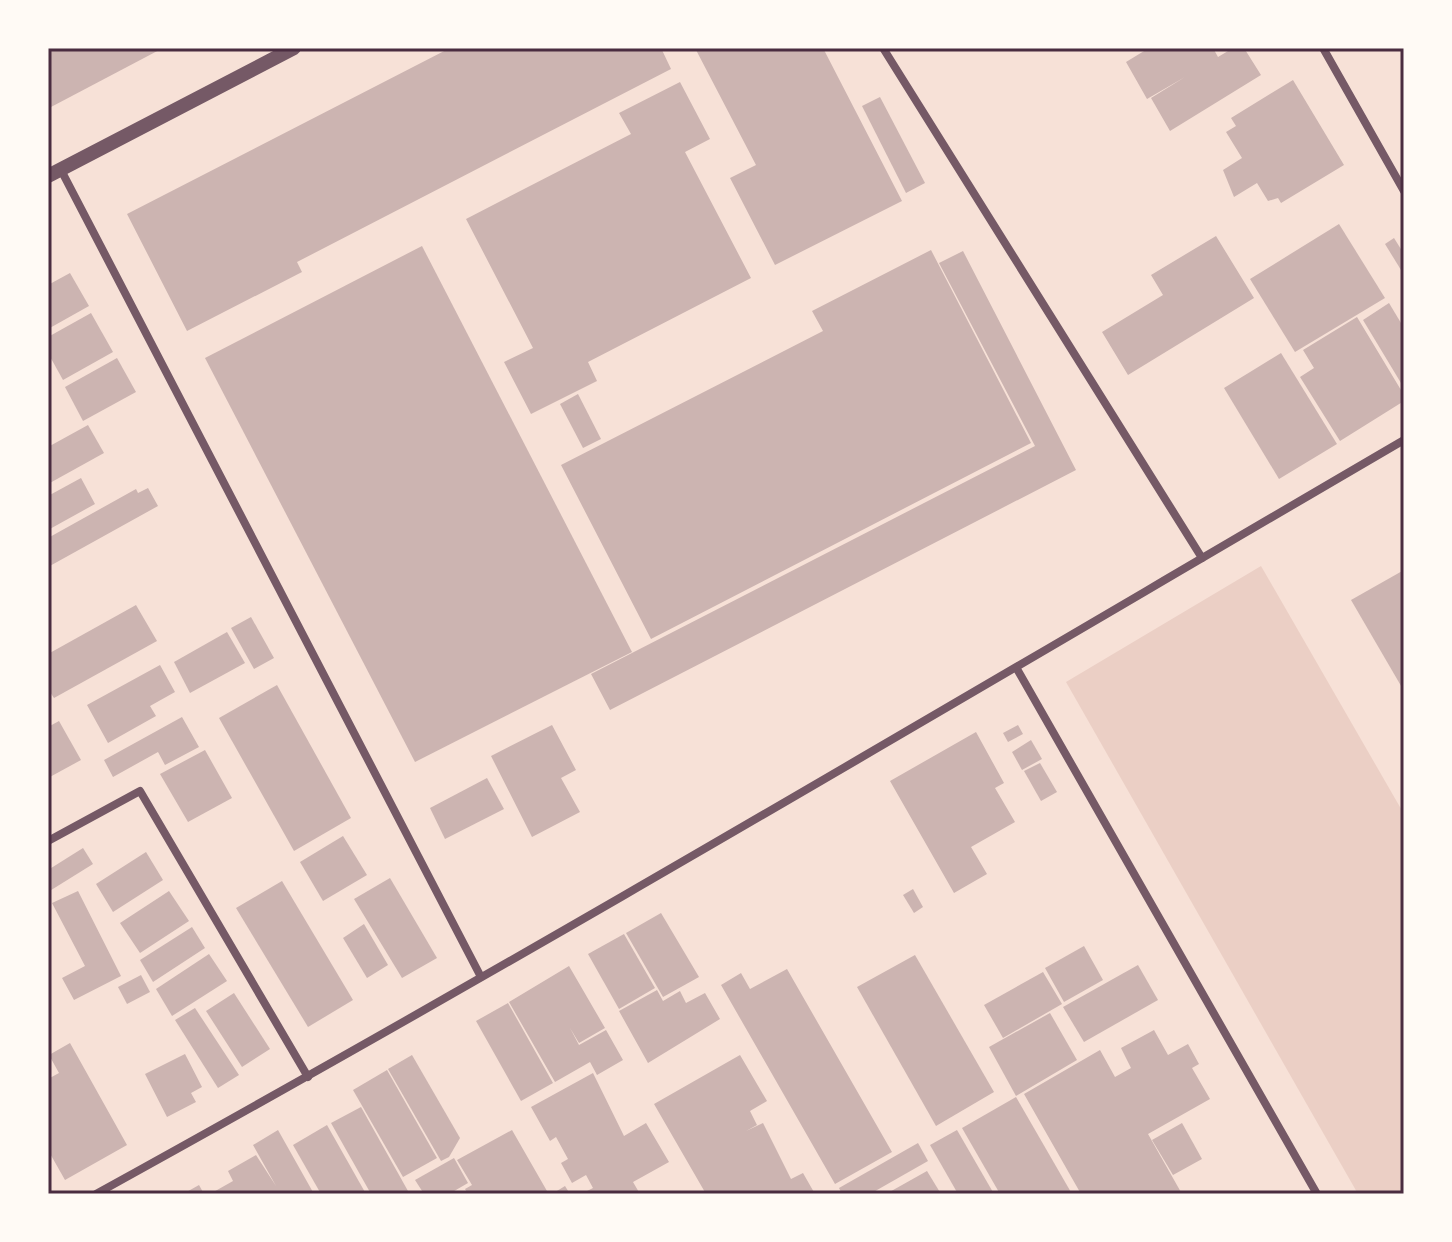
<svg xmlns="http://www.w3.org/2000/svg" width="1452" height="1242" viewBox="0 0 1452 1242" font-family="'Fira Sans',sans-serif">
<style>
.green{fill:#ebcfc5}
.building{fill:#ccb4b1}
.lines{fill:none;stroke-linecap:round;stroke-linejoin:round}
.minor{stroke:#755966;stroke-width:8}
.tertiary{stroke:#755966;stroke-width:14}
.neatline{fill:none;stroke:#4a2c40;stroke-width:3}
</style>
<rect width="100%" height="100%" fill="#f7e1d7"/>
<polygon class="green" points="1261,566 1404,814 1404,1194 1358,1194 1066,682"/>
<g class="building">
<polygon points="48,48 163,48 51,107 48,102"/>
<polygon points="450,48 666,48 662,50 671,69 297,262 302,272 187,331 127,214"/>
<polygon points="695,48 823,48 902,201 775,265 730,178 756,165"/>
<polygon points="1149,48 1213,48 1218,57 1233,48 1244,48 1261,75 1170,131 1151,98 1185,77 1147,99 1126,62"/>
<polygon points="1293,80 1344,165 1281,203 1278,198 1268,201 1257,183 1234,197 1223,170 1242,158 1226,132 1236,126 1231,118"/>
<polygon points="680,82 710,139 685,152 751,278 588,362 597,381 531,414 504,362 533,348 466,219 631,134 619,113"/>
<polygon points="880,97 925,183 906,193 862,106"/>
<polygon points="1339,224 1385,298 1295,352 1250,279"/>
<polygon points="1216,236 1254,298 1128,375 1102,332 1163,295 1151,275"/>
<polygon points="1394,238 1404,254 1401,270 1385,244"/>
<polygon points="422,246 632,652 415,762 205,358"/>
<polygon points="931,250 1031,443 651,639 561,465 823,331 812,311"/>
<polygon points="963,251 1076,470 610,710 591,674 1035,446 939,263"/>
<polygon points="70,273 89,306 48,329 48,285"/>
<polygon points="1389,303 1404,328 1404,388 1363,320"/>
<polygon points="91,313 113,352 63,380 48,353 48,337"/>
<polygon points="1357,317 1404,395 1404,401 1340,441 1300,377 1314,368 1303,350"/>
<polygon points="1281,353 1337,444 1279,479 1224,388"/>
<polygon points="117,358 136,392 83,421 65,387"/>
<polygon points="578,394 601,439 583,448 560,404"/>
<polygon points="88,425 104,453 48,484 48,447"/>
<polygon points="81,478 95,504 48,530 48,496"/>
<polygon points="148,488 158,506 48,567 48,538 136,489 138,493"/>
<polygon points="1404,570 1404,691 1351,600"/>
<polygon points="136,605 157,641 54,698 48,689 48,654"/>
<polygon points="251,617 274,658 254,669 231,628"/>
<polygon points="227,632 245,663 190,693 174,662"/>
<polygon points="160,665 175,692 150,706 156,716 108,743 87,705"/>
<polygon points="277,685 351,818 294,851 219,718"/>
<polygon points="182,717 199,747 165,765 158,752 113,777 104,760"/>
<polygon points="59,721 81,760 48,778 48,727"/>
<polygon points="552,725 576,770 561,778 580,812 532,837 491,756"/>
<polygon points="1018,725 1023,734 1008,742 1003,733"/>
<polygon points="976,732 1004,783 995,788 1015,822 971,847 987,874 954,893 890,781"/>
<polygon points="1031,740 1042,759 1022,770 1012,752"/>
<polygon points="205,750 232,798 188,822 160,774"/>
<polygon points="1040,763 1057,792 1041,801 1024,771"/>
<polygon points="487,778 504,809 445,839 430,808"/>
<polygon points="343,836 367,875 323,901 300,862"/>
<polygon points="83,848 93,864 48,892 48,870"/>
<polygon points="146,852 163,880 113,912 96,884"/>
<polygon points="390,878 437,958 402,978 354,899"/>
<polygon points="282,881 353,1000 308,1027 236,908"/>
<polygon points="913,889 923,907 914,913 903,895"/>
<polygon points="78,891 121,976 74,1000 62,978 85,966 52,903"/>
<polygon points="169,891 189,921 140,953 120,923"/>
<polygon points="661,913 699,977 663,997 626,933"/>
<polygon points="364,924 388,965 367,978 343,938"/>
<polygon points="192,927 205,948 153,982 140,960"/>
<polygon points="624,934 655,988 619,1009 588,954"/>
<polygon points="1084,946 1103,980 1064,1002 1045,968"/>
<polygon points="209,954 227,981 172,1016 156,989"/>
<polygon points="915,955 994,1092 936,1126 857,987"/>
<polygon points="1138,965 1158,1000 1084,1042 1063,1007"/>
<polygon points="569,966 605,1028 579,1043 570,1028 579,1045 606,1030 623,1060 597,1075 590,1062 555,1082 509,1002"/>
<polygon points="787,969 892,1152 835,1184 721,985 741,973 750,989"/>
<polygon points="1043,972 1062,1004 1003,1038 984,1005"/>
<polygon points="141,975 150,992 127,1004 118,987"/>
<polygon points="657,990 663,1001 680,991 686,1003 705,993 720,1019 648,1063 619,1011"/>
<polygon points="234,993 270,1049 242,1067 206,1011"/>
<polygon points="508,1003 553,1083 521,1101 476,1021"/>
<polygon points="195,1008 239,1075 218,1088 175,1020"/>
<polygon points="1050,1013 1077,1060 1016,1096 989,1047"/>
<polygon points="1154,1030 1168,1055 1188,1044 1199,1064 1192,1068 1210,1099 1148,1134 1182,1194 1081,1194 1024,1094 1100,1050 1115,1077 1131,1068 1121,1048"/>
<polygon points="70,1043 127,1145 65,1180 48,1150 48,1079 59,1073 49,1055"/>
<polygon points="185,1054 202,1087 191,1093 196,1102 167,1117 145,1074"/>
<polygon points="412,1055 460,1138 449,1157 441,1161 388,1069"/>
<polygon points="740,1055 767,1101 750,1111 757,1125 746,1131 763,1123 791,1179 803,1173 815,1194 706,1194 654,1104"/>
<polygon points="387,1070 437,1158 403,1177 353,1090"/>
<polygon points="593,1073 624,1136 646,1123 669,1162 633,1182 640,1194 581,1194 593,1188 586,1175 572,1183 561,1163 568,1159 556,1137 550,1141 531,1107"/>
<polygon points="1016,1097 1072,1194 1000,1194 962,1128"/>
<polygon points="361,1107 408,1191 402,1194 371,1194 331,1123"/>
<polygon points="1182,1123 1202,1159 1173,1175 1152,1140"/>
<polygon points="327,1125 366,1194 321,1194 293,1145"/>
<polygon points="278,1130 314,1194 210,1194 233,1181 228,1171 256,1155 276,1186 253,1145"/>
<polygon points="512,1130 547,1191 541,1194 468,1194 465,1189 472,1185 457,1160"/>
<polygon points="957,1130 994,1194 958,1194 930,1145"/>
<polygon points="918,1143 928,1161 870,1194 842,1194 839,1188"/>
<polygon points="454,1158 468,1183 449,1194 424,1194 415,1180"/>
<polygon points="927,1171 941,1194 886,1194"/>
<polygon points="199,1185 204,1194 183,1194"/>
<polygon points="565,1186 570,1194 552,1194"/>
</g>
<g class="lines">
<g class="minor">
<polyline points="883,48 1202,558"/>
<polyline points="1323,48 1404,191"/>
<polyline points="61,170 481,977"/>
<polyline points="1017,669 1317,1194"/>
<polyline points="48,841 140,791 308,1077"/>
<path d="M96,1194C537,951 969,694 1404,440"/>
</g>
<polyline class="tertiary" points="48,176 294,48"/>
</g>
<rect width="1452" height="1242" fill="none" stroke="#fffaf5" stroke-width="100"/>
<rect x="50" y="50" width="1352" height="1142" class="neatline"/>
</svg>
